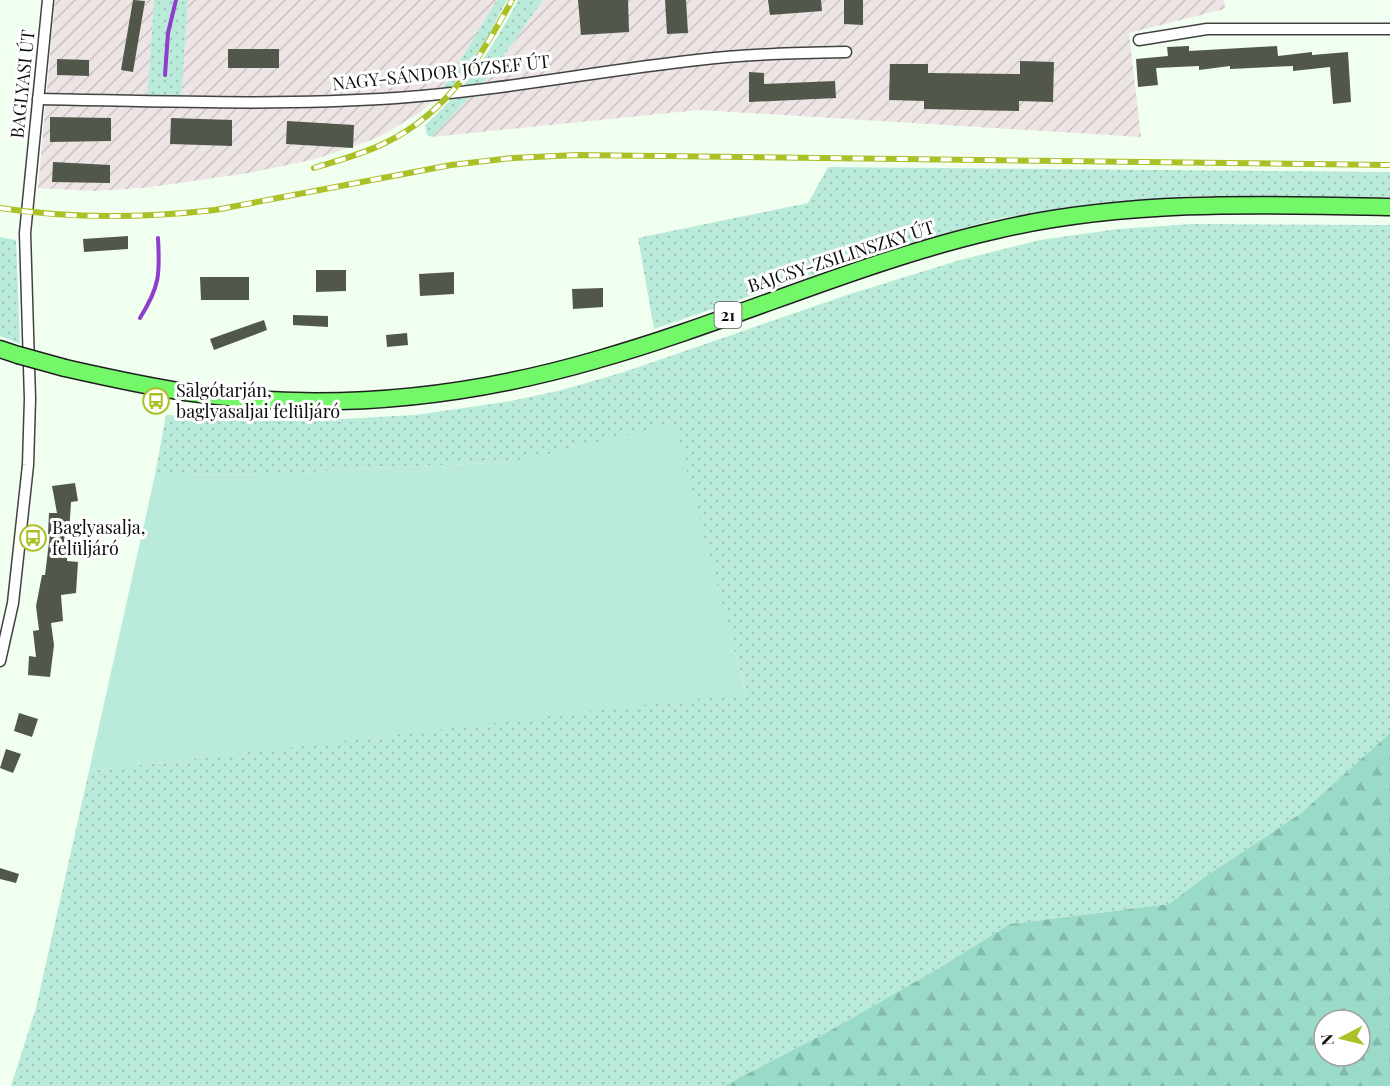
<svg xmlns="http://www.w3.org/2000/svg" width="1390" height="1086" viewBox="0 0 1390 1086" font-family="'Playfair Display',serif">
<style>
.industrial{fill:url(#industrial-furrows)}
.grass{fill:url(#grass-dots)}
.forest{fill:url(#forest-firs);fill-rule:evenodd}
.garden{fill:#baeada}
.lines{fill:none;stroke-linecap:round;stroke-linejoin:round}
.stream{stroke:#903dcd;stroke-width:4}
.building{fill:#51584b}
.street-casing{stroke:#424242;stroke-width:13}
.primary-casing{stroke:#202020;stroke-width:19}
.street{stroke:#fff;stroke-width:10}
.primary{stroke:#72f868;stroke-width:16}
.rail-casing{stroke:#abbf27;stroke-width:6}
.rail{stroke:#fff;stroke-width:4;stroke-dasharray:11;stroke-linecap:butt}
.primary-bridge-casing{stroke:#202020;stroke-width:19;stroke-linecap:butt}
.primary-bridge{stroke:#72f868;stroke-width:16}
.labels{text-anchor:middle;stroke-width:6;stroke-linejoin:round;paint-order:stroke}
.shield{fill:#fff;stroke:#575757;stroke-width:1.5}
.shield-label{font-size:16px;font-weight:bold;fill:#0f0f0f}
.street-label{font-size:18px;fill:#0f0f0f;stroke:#fff}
.poi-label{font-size:18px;fill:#0f0f0f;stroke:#fff;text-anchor:start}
</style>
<defs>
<pattern id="industrial-furrows" width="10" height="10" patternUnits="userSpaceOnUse" patternTransform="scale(1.5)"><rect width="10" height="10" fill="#ede4e4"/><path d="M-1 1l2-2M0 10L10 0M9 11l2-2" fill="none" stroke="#cac2c2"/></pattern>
<pattern id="grass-dots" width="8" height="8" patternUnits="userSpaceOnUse" patternTransform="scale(1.5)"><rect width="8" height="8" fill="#baeada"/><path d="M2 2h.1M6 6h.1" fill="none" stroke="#9fc8ba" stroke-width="1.8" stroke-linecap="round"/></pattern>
<pattern id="forest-firs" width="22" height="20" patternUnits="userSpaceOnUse" patternTransform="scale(1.5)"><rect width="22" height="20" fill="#9adac9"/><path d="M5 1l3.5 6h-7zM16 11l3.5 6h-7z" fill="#84baab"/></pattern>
</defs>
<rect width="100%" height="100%" fill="#f1fff1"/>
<g class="industrial">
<polygon points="55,0 154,0 147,101 181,101 188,0 497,0 439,94 421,112 377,138 316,159 249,173 144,188 94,191 38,188"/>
<polygon points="543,0 1224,0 1225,9 1129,33 1141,137 699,110 432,137 490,75"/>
</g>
<g class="grass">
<polygon points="154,0 188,0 181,101 147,101"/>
<polygon points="497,0 507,0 487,38 454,86 443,88"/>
<path d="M518,0H543L490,75L432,137L427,135L425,125C466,89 493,48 518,0Z"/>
<polygon points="828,167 1390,172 1390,197 1189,196 1097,204 996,219 892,248 654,329 638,238 808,203"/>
<polygon points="1192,224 1390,225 1390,733 1300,814 1209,874 1169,904 1010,924 934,971 831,1030 724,1086 11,1086 36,1008 89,771 746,692 673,424 517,462 371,468 283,474 155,475 166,415 304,421 415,415 511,401 562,390 624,372 847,295 960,260 1040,240 1118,229"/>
<polygon points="0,237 16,240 20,344 0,336"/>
</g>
<path class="forest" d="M1390,733V1086H724L831,1030L934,971L1010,924L1169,904L1209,874L1300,814ZM1324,1020H1360V1056H1324Z"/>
<polygon class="garden" points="674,423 746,693 89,771 155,475 283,474 371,468 517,462"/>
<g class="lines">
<g class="stream">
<polyline points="165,75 168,33 176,0"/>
<path d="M140,318C160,286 160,274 158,238"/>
</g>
</g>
<g class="building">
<polygon points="133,0 145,1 133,72 121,70"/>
<polygon points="578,0 628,0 629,32 581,35"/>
<polygon points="665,0 686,0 688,33 667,34"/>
<polygon points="768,0 821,0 822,11 770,15"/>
<polygon points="844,0 863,0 863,25 844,24"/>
<polygon points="1189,46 1189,51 1277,46 1278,56 1312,52 1312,55 1348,52 1351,102 1333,104 1330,67 1293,71 1293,66 1230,69 1230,66 1199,70 1199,66 1156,68 1158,85 1138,87 1136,59 1168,56 1167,47"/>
<rect x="228" y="49" width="51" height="19"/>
<polygon points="57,59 89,60 89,76 57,75"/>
<polygon points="1020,61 1054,62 1053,102 1019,101 1019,111 924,109 924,101 889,100 890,64 928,64 928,73 1020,74"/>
<polygon points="749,72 764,73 764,84 835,81 836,98 749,102"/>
<polygon points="50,117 111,118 111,141 50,142"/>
<polygon points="171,118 232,120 232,146 170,144"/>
<polygon points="287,121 354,125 353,148 286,144"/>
<polygon points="53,162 110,165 110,183 52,182"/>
<polygon points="128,236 128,249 84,252 83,239"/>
<polygon points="316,270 346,270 346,291 316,292"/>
<polygon points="454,272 454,294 420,296 419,274"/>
<polygon points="200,277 249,277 249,300 201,300"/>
<polygon points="603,288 603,307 573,309 572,289"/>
<polygon points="293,315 328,316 328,327 293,325"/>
<polygon points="264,320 267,330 214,350 210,339"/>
<polygon points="407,333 408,345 387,347 386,335"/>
<polygon points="75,483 78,501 71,502 69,534 65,534 63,554 67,555 67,561 78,562 76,593 61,595 63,621 51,623 54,645 50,677 28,675 29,656 36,657 33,631 39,630 36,606 42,575 45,575 50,534 48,534 49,513 57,513 52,486"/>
<polygon points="19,713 38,719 32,737 14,731"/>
<polygon points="6,749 21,754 13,773 0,768"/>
<polygon points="0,868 19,874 16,883 0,879"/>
</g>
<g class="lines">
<g class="street-casing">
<g id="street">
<polyline points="1139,40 1207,29 1390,29"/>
<path d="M38,99C157,101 277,106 396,98C497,91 597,71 697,60C747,54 796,53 846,52"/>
<polyline points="0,661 13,603 28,465 30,399 25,233 48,0"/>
</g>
</g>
<g class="primary-casing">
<g id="primary">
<polyline points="0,349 18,355"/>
<path d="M65,368C105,377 145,386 185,392C323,412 462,399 596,360C731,322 860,261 997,230C1125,200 1259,204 1390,207"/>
</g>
</g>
<use href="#street" class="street"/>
<use href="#primary" class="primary"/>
<g class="rail-casing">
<g id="rail">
<path d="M314,168C339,160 364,154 387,142C448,112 481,57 512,0"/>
<path d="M0,208C72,219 143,218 215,210L451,165L513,158L577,155L1390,165"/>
</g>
</g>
<use href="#rail" class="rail"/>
<g class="primary-bridge-casing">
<polyline id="primary-bridge" points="18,355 65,368"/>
</g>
<use href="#primary-bridge" class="primary-bridge"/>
</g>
<defs>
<g id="bus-ring" transform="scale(1.35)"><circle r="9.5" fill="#fff" stroke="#abbf27" stroke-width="1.5"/><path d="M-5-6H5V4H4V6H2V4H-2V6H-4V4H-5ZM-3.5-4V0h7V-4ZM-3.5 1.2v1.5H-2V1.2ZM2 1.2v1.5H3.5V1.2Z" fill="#abbf27"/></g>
</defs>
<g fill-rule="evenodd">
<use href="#bus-ring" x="156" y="401"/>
<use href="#bus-ring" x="33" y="538"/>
</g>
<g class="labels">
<rect class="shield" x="714.5" y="302" width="27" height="26" rx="4.5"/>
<g class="shield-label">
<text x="728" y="321">21</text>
</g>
<g class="street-label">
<text transform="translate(441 73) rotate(-6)" y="6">NAGY-SÁNDOR JÓZSEF ÚT</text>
<text transform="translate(23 84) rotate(-84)" y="6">BAGLYASI ÚT</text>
<text transform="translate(841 257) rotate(-18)" y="6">BAJCSY-ZSILINSZKY ÚT</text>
</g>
<g class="poi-label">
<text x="176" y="397">Salgótarján,<tspan x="176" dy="21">baglyasaljai felüljáró</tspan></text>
<text x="52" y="534">Baglyasalja,<tspan x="52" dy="21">felüljáró</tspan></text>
</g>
</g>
<g transform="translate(1342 1038) rotate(263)"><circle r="28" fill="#ffffff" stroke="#9f9f9f" stroke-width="1.5"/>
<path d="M0-4.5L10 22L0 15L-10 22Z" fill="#abbf27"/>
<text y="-9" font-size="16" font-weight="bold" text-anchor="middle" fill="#0f0f0f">N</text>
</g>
</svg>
